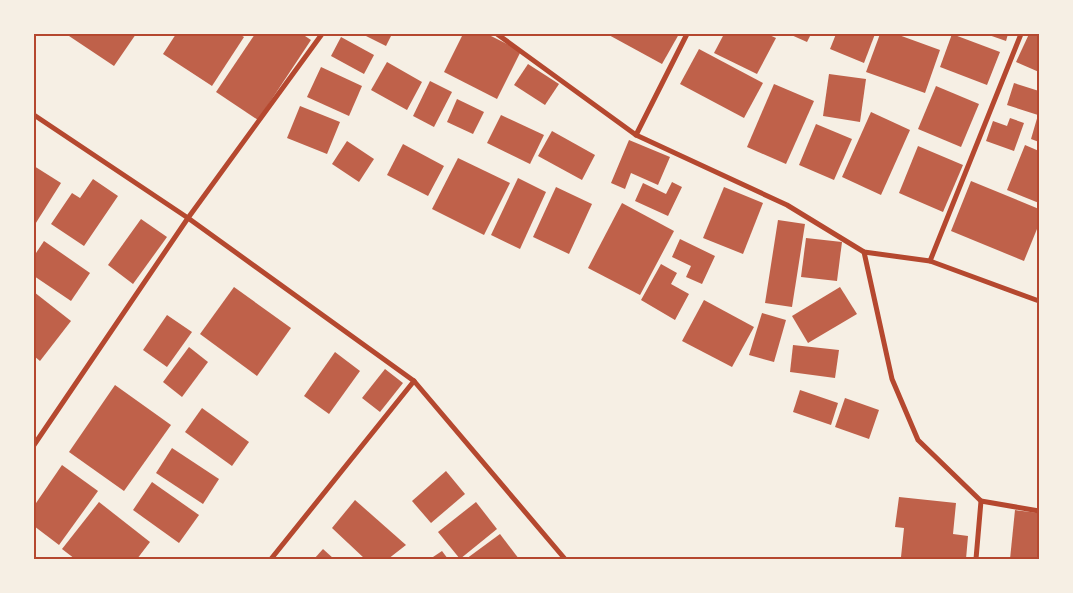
<svg xmlns="http://www.w3.org/2000/svg" width="1073" height="593" viewBox="0 0 1073 593" font-family="Quicksand,sans-serif">
<style>
.building{fill:#bf614a}
.lines{fill:none;stroke-linecap:round;stroke-linejoin:round}
.minor{stroke:#b5482f;stroke-width:5}
.neatline{fill:none;stroke:#b5482f;stroke-width:2}
</style>
<rect width="100%" height="100%" fill="#f6efe4"/>
<g class="building">
<polygon points="71,34 136,34 114,66 69,36"/>
<polygon points="176,34 239,34 244,37 212,86 163,54"/>
<polygon points="255,34 302,34 311,40 258,120 216,92"/>
<polygon points="362,34 392,34 386,46"/>
<polygon points="463,34 487,34 521,51 497,99 444,72"/>
<polygon points="607,34 679,34 662,64"/>
<polygon points="724,34 767,34 776,38 757,74 714,53"/>
<polygon points="789,34 811,34 807,42"/>
<polygon points="836,34 875,34 864,63 830,49"/>
<polygon points="880,34 896,34 940,50 925,93 866,72"/>
<polygon points="952,34 1000,52 987,85 940,67"/>
<polygon points="986,34 1008,34 1006,41"/>
<polygon points="1029,34 1039,34 1039,72 1016,62"/>
<polygon points="341,37 374,55 364,74 331,56"/>
<polygon points="699,49 763,83 744,118 680,84"/>
<polygon points="387,62 422,82 407,110 371,90"/>
<polygon points="528,64 559,84 545,105 514,85"/>
<polygon points="321,67 362,86 349,116 307,97"/>
<polygon points="829,74 866,79 860,122 823,116"/>
<polygon points="430,81 452,92 434,127 413,116"/>
<polygon points="1014,83 1039,91 1039,142 1031,139 1038,115 1007,105"/>
<polygon points="774,84 814,101 786,164 747,147"/>
<polygon points="936,86 979,104 961,147 918,129"/>
<polygon points="457,99 484,112 473,134 447,122"/>
<polygon points="300,106 340,122 327,154 287,138"/>
<polygon points="871,112 910,130 881,195 842,177"/>
<polygon points="501,115 544,135 530,164 487,143"/>
<polygon points="1010,118 1024,123 1014,151 986,141 993,121 1007,126"/>
<polygon points="816,124 852,139 834,180 799,165"/>
<polygon points="552,131 595,155 582,180 538,156"/>
<polygon points="629,140 670,157 658,185 631,173 625,189 611,183"/>
<polygon points="347,141 374,159 359,182 332,164"/>
<polygon points="403,144 444,166 428,196 387,175"/>
<polygon points="1025,145 1039,151 1039,203 1007,190"/>
<polygon points="918,146 963,165 943,212 899,193"/>
<polygon points="458,158 510,183 484,235 432,209"/>
<polygon points="34,166 61,183 34,226"/>
<polygon points="518,178 546,192 520,249 491,235"/>
<polygon points="93,179 118,196 84,246 51,224 72,193 80,198"/>
<polygon points="971,181 1039,209 1039,224 1024,261 951,231"/>
<polygon points="672,182 682,187 668,216 635,201 643,183 666,194"/>
<polygon points="556,187 592,204 569,254 533,237"/>
<polygon points="724,187 763,203 743,254 703,238"/>
<polygon points="622,203 674,231 640,295 588,268"/>
<polygon points="141,219 167,237 133,284 108,265"/>
<polygon points="778,220 805,224 792,307 765,303"/>
<polygon points="806,238 842,242 837,281 801,277"/>
<polygon points="680,239 715,256 702,284 686,277 691,266 672,257"/>
<polygon points="44,241 90,273 71,301 34,276 34,256"/>
<polygon points="661,264 677,273 671,284 689,294 675,320 641,300"/>
<polygon points="234,287 291,328 257,376 200,334"/>
<polygon points="840,287 857,314 808,343 792,316"/>
<polygon points="34,292 71,321 40,361 34,356"/>
<polygon points="704,300 754,327 732,367 682,341"/>
<polygon points="762,313 786,320 774,362 749,355"/>
<polygon points="167,315 192,332 167,367 143,350"/>
<polygon points="793,345 839,350 835,378 790,372"/>
<polygon points="189,347 208,362 182,397 163,382"/>
<polygon points="335,352 360,371 329,414 304,396"/>
<polygon points="385,369 403,383 380,412 362,398"/>
<polygon points="115,385 171,425 124,491 69,452"/>
<polygon points="800,390 838,403 831,425 793,412"/>
<polygon points="845,398 879,410 869,439 835,427"/>
<polygon points="202,408 249,442 232,466 185,432"/>
<polygon points="172,448 219,479 203,504 156,473"/>
<polygon points="62,465 98,491 59,545 34,526 34,506"/>
<polygon points="446,471 465,494 431,523 412,501"/>
<polygon points="152,482 199,515 179,543 133,510"/>
<polygon points="899,497 956,503 953,534 968,536 966,559 926,559 901,557 904,528 895,527"/>
<polygon points="355,500 406,545 388,559 365,559 332,528"/>
<polygon points="99,502 150,542 137,559 75,559 62,549"/>
<polygon points="476,502 497,529 460,559 438,532"/>
<polygon points="1015,510 1039,513 1039,559 1010,559"/>
<polygon points="500,534 519,559 466,559"/>
<polygon points="323,549 334,559 314,559"/>
<polygon points="442,551 448,559 430,559"/>
</g>
<g class="lines">
<g class="minor">
<polyline points="497,34 636,135 787,205 864,252 930,261 1039,301"/>
<polyline points="34,115 188,218 414,381 565,559"/>
<polyline points="636,135 687,34"/>
<polyline points="864,252 892,379 918,440 981,501 976,559"/>
<polyline points="930,261 1021,34"/>
<polyline points="34,445 188,218 322,34"/>
<polyline points="981,501 1039,511"/>
<polyline points="271,559 414,381"/>
</g>
</g>
<rect width="1073" height="593" fill="none" stroke="#f6efe4" stroke-width="70"/>
<rect x="35" y="35" width="1003" height="523" class="neatline"/>
</svg>
